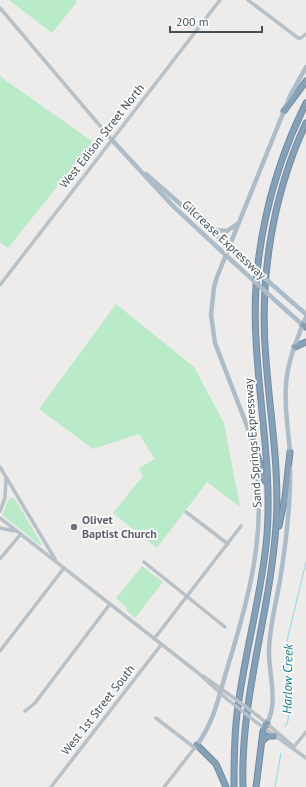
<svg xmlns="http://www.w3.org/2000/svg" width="306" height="787" viewBox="0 0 306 787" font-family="'PT Sans',sans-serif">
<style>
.green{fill:#baebc9}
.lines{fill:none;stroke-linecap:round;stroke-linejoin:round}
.stream{stroke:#89d9e6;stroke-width:1}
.highway-casing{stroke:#708ca4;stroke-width:7}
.minor{stroke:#b7c1c7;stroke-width:3.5}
.major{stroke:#acbdc9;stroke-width:4.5}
.highway{stroke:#85a1b8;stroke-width:5}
.minor-bridge{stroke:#b7c1c7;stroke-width:3.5}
.major-bridge{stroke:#acbdc9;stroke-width:4.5}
.worship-dot{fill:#6b7280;stroke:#fff;stroke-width:1.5}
.labels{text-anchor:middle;stroke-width:3.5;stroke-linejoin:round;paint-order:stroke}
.street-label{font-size:12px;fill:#455057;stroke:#fff}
.worship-label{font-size:12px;font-weight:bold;fill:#5b616d;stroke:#fff;text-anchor:start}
.water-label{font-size:13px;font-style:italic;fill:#148294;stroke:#fff}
</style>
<rect width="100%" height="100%" fill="#eeebeb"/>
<g class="green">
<polygon points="9,0 75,0 77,2 52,33"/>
<polygon points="0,74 1,77 93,142 8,248 0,242"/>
<polygon points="116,304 194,367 224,423 240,507 207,482 157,548 113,513 143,476 139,468 155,459 139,434 93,449 39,409"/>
<polygon points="12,498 15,499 42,545 41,546 2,515 9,499"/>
<polygon points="142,566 163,582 135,618 126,610 127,608 116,598"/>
</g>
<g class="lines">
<g class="stream">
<polyline points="285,727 288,721 289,703 286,667 287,641 306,562"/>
<polyline points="275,787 281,753"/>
</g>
<g class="highway-casing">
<g id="highway">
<polyline points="284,111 306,81"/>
<polyline points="303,325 306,327"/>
<polyline points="295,347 306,342"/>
<polyline points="253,441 265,481"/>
<polyline points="279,526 285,498 290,452"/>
<polyline points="262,741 268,736 274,736"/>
<polyline points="197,745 216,764 226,787"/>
<path d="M234,787C234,763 234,738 237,714C244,654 262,595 267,535C272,470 259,404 256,339C251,258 270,175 306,103"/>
<path d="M243,787C240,698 270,614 276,526C280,471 270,415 266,360C259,280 272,196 306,123"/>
<polyline points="256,787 263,731 267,723"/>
</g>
</g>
<g class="minor">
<polyline points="248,0 298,38 301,38 306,34"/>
<polyline points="0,8 112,140"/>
<polyline points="0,285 220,0"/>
<polyline points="0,467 55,559"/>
<polyline points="0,511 5,498 6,478"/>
<polyline points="186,512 228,544"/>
<polyline points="0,518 197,672 227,699"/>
<polyline points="0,528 14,531"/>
<polyline points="0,559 20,535"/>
<polyline points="144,562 225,627"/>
<polyline points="154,639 241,526"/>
<polyline points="0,651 64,568"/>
<polyline points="203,676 227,693"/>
<polyline points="25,711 35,703 110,604"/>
<polyline points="258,716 292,745 293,748"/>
<polyline points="156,718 195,748"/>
<polyline points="256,722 306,758"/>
<polyline points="293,748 306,732"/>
<polyline points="51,787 161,645"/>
<polyline points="164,787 197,745"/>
</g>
<g class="major">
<polyline points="112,140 172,205 231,260"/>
<polyline points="146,174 235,252"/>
<polyline points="213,230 227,231 237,224"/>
<polyline points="293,303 306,314"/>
<polyline points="288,312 303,325"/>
<polyline points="254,444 215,343 211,315 214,287 217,277 290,96 306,67"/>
<path d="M290,454C289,432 284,409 286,386C287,362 297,339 306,317"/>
<path d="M267,723C279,702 268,672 269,649C270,625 276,603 280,580C286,543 291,505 290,468"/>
<path d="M197,745C214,722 219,696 227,669C250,595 267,531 255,453"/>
</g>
<use href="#highway" class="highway"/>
<g class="minor-bridge">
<polyline points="227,693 258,716"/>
<polyline points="227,699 256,722"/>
</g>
<g class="major-bridge">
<polyline points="235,252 293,303"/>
<polyline points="231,260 288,312"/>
</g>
</g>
<circle class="worship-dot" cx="74" cy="527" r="4"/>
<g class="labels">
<g class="street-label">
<text transform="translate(102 136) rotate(-52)" y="4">West Edison Street North</text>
<text transform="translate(224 240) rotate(43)" y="4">Gilcrease Expressway</text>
<text transform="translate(253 443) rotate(-94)" y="4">Sand Springs Expressway</text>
<text transform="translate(98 710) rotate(-52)" y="4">West 1st Street South</text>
</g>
<g class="worship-label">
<text x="82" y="524">Olivet<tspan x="82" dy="14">Baptist Church</tspan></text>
</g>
<g class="water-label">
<text transform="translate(287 679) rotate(-89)" y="5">Harlow Creek</text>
</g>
</g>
<path d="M170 26v6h92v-6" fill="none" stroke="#455057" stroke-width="2"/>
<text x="176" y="26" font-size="12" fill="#455057" stroke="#ffffff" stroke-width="3" paint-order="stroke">200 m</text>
</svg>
